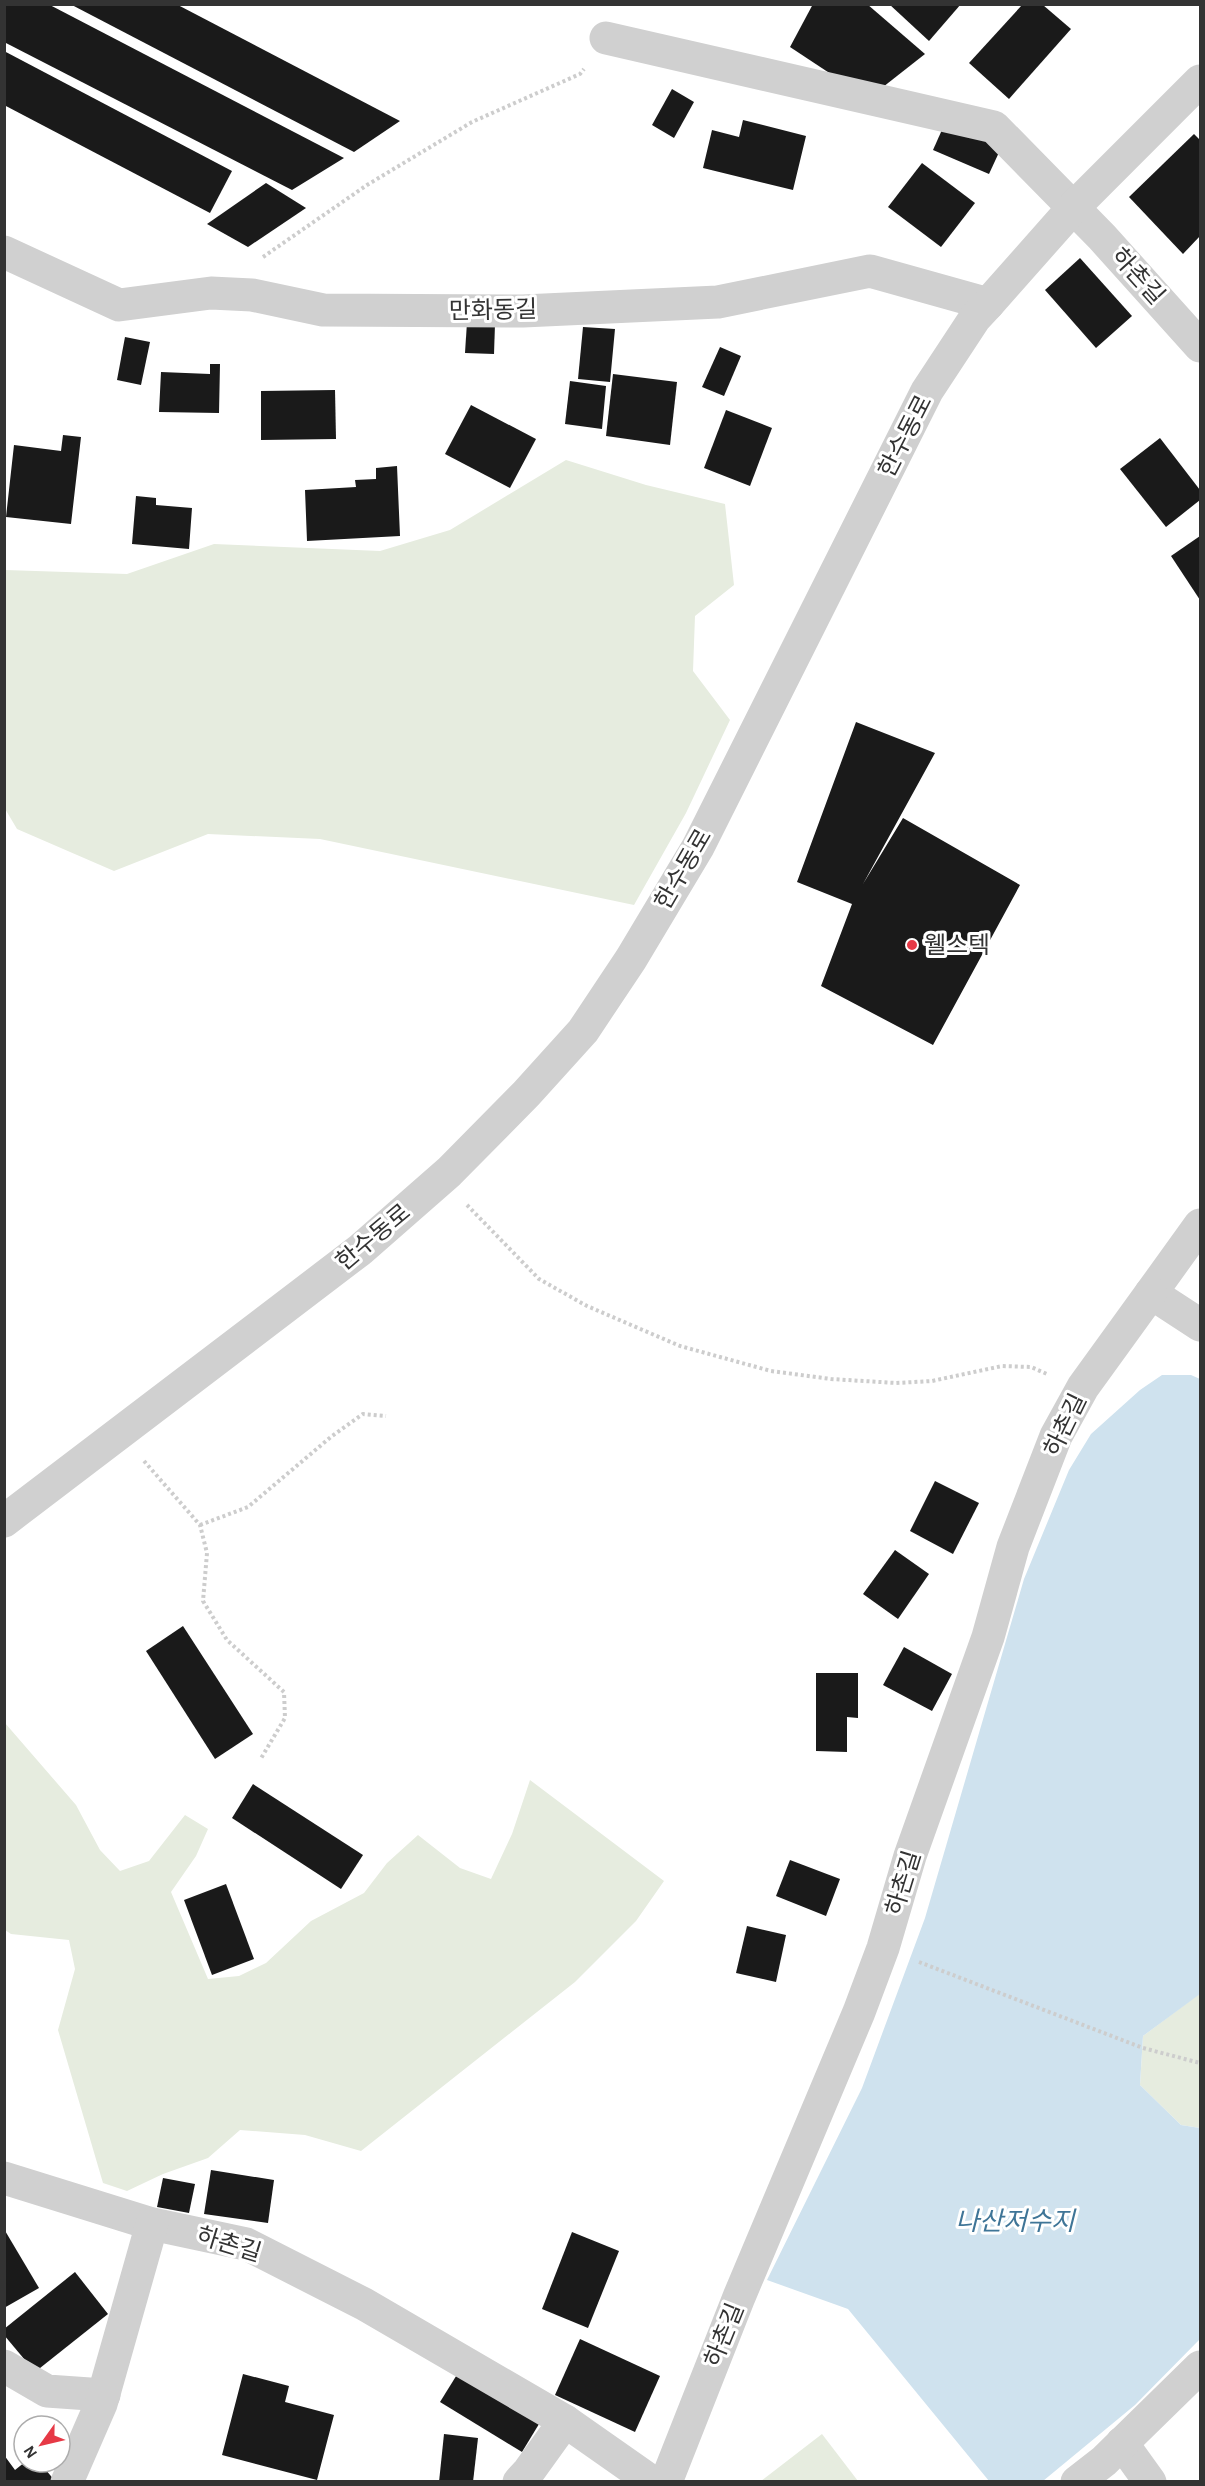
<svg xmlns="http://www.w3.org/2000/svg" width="1205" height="2486" font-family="'Alegreya Sans','Noto Sans KR',sans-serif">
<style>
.green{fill:#e6ecdf}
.water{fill:#cfe2ee}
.building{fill:#1a1a1a}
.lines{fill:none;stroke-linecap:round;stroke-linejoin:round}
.path{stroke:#cdcdcd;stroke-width:4;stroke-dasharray:3 3;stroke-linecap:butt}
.minor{stroke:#d0d0d0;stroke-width:33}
.poi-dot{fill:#e63946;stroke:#fff;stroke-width:2}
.labels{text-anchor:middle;stroke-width:6;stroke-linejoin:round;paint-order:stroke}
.street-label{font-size:24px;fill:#333;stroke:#fff}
.poi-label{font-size:24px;fill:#333;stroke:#fff;text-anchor:start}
.water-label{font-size:26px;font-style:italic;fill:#3f7597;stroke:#fff}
</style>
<rect width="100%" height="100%" fill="#fff"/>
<g class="green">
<path d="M566 460 646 485 725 504 734 585 695 616 693 671 730 720 686 813 634 905 320 839 208 834 114 871 17 829 4 807 5 570 127 574 214 544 380 551 450 530Z"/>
<path d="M5 1723 76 1805 100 1850 120 1871 149 1861 185 1815 208 1829 196 1856 171 1892 208 1979 239 1976 266 1963 311 1921 364 1893 387 1863 418 1835 460 1868 491 1879 512 1834 530 1780 664 1881 636 1921 575 1982 361 2151 305 2135 240 2130 208 2158 163 2174 127 2191 103 2183 58 2030 75 1969 69 1940 11 1934 5 1930Z"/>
<path d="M1199 1994H1200V2128L1181 2125 1140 2085 1143 2036Z"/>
<path d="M822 2434 858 2481H761Z"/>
</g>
<path class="water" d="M1162 1375H1191L1200 1379V1994L1143 2036 1140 2085 1181 2125 1200 2128V2339L1135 2405 1043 2481H989L848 2309 767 2280 862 2088 925 1918 1024 1579 1069 1470 1091 1434 1140 1390Z"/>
<g class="building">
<path d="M4 4H48L344 158 292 190 4 42Z"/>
<path d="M70 4H176L400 121 354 152Z"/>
<path d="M813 4H867L925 54 883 87 849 86 790 47Z"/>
<path d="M889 4H961L929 41Z"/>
<path d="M1022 5H1043L1071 29 1009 99 969 63Z"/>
<path d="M4 51 232 171 210 213 4 105Z"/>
<path d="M672 89 694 102 674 138 652 125Z"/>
<path d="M743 120 806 136 793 190 703 168 712 130 739 137Z"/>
<path d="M945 123 1001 148 989 174 933 150Z"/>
<path d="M1194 134 1200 140V236L1183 254 1129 197Z"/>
<path d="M922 163 975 203 941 247 888 207Z"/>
<path d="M266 183 306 208 248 247 207 224Z"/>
<path d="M1080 258 1132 316 1096 348 1045 290Z"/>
<path d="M467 322 495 324 494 354 465 353Z"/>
<path d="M583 327 615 329 610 382 578 379Z"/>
<path d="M125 337 150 342 141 385 117 380Z"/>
<path d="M720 347 741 356 724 396 702 387Z"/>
<path d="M210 364H220L219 413 159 412 161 372 210 374Z"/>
<path d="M613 374 677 382 670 445 606 436Z"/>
<path d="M570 381 606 386 602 429 565 424Z"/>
<path d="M335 390 336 439 261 440V391Z"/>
<path d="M471 405 536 439 510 488 445 454Z"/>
<path d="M726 410 772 428 750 486 704 468Z"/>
<path d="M63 435 81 437 71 524 6 517 14 445 61 451Z"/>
<path d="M1160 438 1200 490V500L1166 527 1120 469Z"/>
<path d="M397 466 400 536 307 541 305 490 356 487 355 480 376 479V468Z"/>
<path d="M136 496 156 498V505L192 508 189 549 132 544Z"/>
<path d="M1200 536V600L1171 556Z"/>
<path d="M856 722 935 753 863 884 903 818 1020 885 933 1045 821 986 852 904 797 882Z"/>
<path d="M935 1481 979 1503 953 1554 910 1531Z"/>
<path d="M895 1550 929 1574 898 1619 863 1594Z"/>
<path d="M183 1626 253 1734 215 1759 146 1651Z"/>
<path d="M904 1647 952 1674 932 1711 883 1685Z"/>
<path d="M816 1673H858V1718L847 1717V1752L816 1751Z"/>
<path d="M253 1784 363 1855 341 1889 232 1818Z"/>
<path d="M790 1860 840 1879 826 1916 776 1896Z"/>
<path d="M226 1884 254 1959 212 1975 184 1900Z"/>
<path d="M747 1926 786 1935 776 1982 736 1973Z"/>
<path d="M211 2170 274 2180 268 2223 204 2214Z"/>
<path d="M163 2178 195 2184 189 2213 157 2207Z"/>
<path d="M4 2229 39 2288 4 2308Z"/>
<path d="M572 2232 619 2251 588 2328 542 2309Z"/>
<path d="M75 2272 108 2314 35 2372 4 2335V2329Z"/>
<path d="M580 2339 660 2376 635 2432 555 2395Z"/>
<path d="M458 2373 539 2424 522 2452 440 2402Z"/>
<path d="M243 2374 289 2386 285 2402 334 2415 317 2480 222 2455Z"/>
<path d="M444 2434 478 2438 473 2482H439Z"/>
<path d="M4 2455 15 2470 25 2462H39L56 2482H4Z"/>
</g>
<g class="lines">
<g class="path">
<path d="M263 257 367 185 472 122 580 74 584 69"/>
<path d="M467 1205 539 1279 587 1306 680 1346 771 1371 831 1379 896 1383 932 1381 1002 1366 1031 1367 1047 1374"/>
<path d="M144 1461 200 1525 207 1553 203 1601 227 1640 284 1692 285 1718 260 1760"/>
<path d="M200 1525 248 1507 332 1436 363 1414 386 1416"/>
<path d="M919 1962 1143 2048 1200 2063"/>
</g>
<g class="minor">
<path d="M606 38 994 127 1102 237 1200 346"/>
<path d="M4 252 119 305 211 293 252 295 323 310 523 311 718 302 870 271 988 304"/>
<path d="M1200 1225 1151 1293 1200 1325"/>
<path d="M4 1521 360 1250 449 1172 526 1094 583 1031 631 959 698 847 927 391 975 318 988 304 1073 208 1200 81"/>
<path d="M4 2178 152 2224 246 2244 364 2304 565 2421 652 2482"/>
<path d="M4 2366 47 2391 104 2395"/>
<path d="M1122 2443 1150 2482"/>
<path d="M67 2482 101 2404 152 2224"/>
<path d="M519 2482 529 2471 565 2421"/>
<path d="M666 2482 739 2297 859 2012 883 1948 910 1856 988 1637 1013 1547 1056 1436 1083 1387 1151 1293"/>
<path d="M1077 2482 1104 2461 1200 2367"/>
</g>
</g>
<circle class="poi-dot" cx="912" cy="945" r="6"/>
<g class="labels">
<g class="street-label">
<text transform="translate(1138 276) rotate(48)" y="8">하촌길</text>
<text transform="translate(493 310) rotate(-1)" y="8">만화동길</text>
<text transform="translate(905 436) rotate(-63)" y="8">한수동로</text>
<text transform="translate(683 869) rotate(-60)" y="8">한수동로</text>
<text transform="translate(373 1237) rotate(-40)" y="8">한수동로</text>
<text transform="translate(1065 1425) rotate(-64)" y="8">하촌길</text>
<text transform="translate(903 1883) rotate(-73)" y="8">하촌길</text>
<text transform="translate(229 2244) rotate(17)" y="8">하촌길</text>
<text transform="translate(724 2335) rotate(-68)" y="8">하촌길</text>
</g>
<g class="poi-label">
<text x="924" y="953">웰스텍</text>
</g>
<g class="water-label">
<text x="1015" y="2230">나산저수지</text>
</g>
</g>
<rect width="1205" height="2486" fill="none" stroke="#333333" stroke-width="12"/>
<g transform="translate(42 2444) rotate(236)"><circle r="28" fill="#ffffff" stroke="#adadad" stroke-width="1.5"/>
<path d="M0-4.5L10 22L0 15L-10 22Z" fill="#e63946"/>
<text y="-9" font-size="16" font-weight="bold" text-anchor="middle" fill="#333333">N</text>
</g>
</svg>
